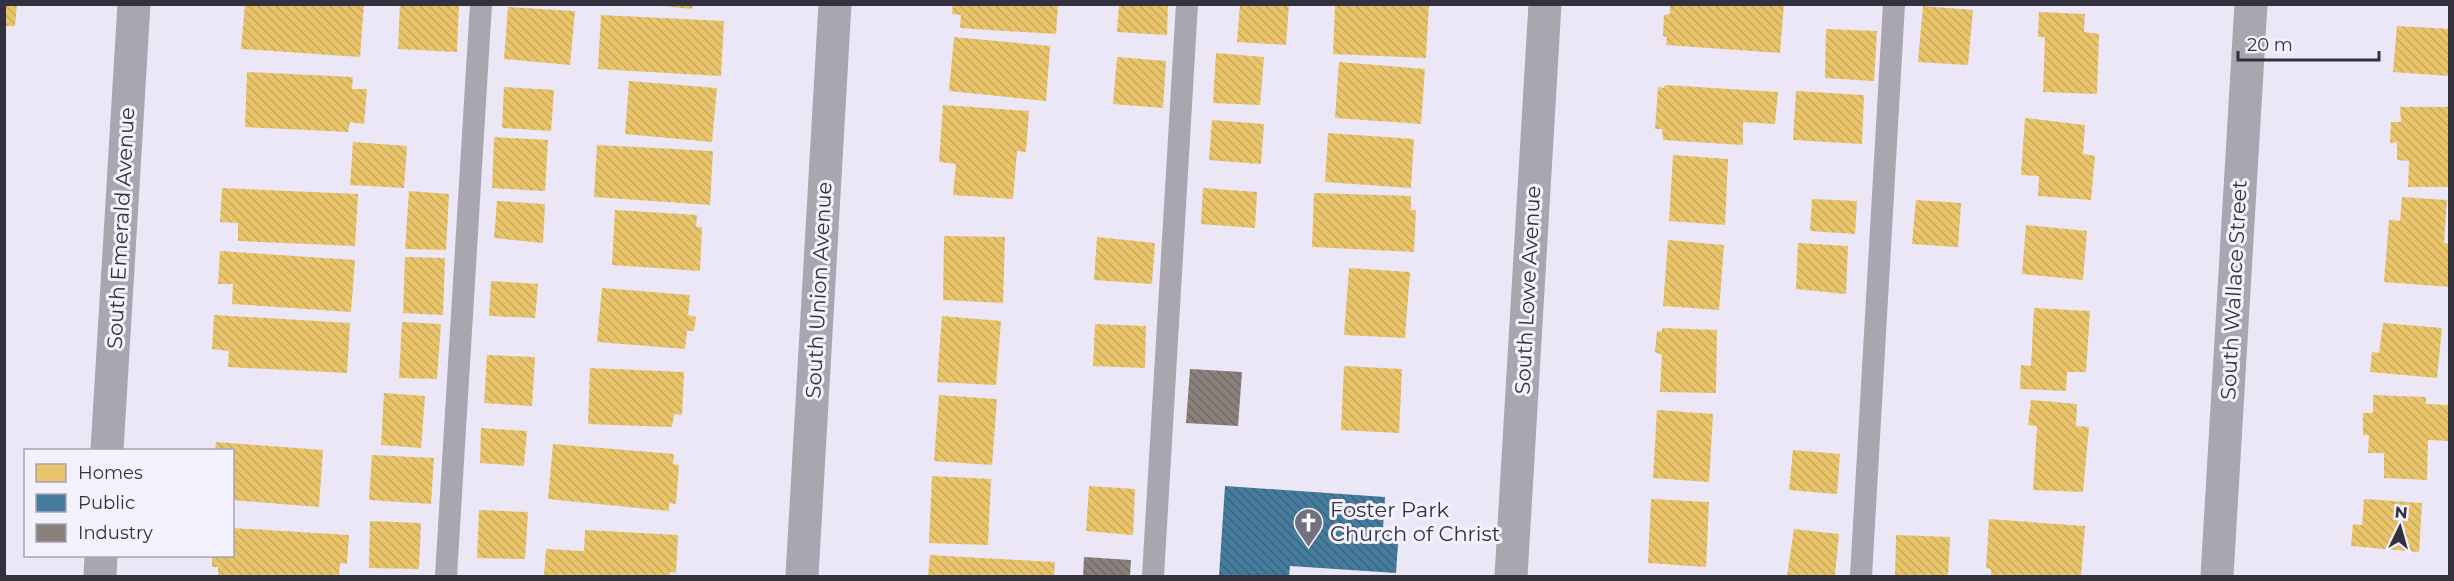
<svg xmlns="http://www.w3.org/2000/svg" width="2454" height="581" font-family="Montserrat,sans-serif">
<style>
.homes{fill:url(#homes-back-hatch)}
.public{fill:url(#public-back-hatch)}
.industry{fill:url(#industry-back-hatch)}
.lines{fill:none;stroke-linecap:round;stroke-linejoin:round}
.service{stroke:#a9a6af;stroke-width:22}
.minor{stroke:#a9a6af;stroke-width:33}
.labels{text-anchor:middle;stroke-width:6;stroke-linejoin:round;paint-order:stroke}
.street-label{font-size:21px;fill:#34313e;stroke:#f4f1ff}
.poi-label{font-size:21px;fill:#34313e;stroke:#f4f1ff;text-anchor:start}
</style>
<defs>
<pattern id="homes-back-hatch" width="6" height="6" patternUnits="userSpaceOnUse" patternTransform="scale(1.5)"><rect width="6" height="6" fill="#e9c46a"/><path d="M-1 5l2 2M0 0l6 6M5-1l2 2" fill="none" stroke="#c8a95d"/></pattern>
<pattern id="public-back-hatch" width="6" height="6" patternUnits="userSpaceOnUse" patternTransform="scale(1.5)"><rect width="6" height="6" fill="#457b9d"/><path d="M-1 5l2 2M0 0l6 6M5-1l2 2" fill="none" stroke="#3a6581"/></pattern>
<pattern id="industry-back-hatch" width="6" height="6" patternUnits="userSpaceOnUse" patternTransform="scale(1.5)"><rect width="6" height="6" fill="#8a817c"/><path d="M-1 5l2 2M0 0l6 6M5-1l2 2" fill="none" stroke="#726a67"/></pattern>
</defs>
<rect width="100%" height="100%" fill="#ece7f7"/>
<g class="homes">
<path d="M4 4H17L15 26H4Z"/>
<path d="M245 4H364L360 57 241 49Z"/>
<path d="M400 4H459L457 52 398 49Z"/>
<path d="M643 4H693L692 9Z"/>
<path d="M953 4H1058L1056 34 960 28 961 15 952 14Z"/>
<path d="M1119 4H1168L1167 35 1117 32Z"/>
<path d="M1240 4H1289L1286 45 1237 42Z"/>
<path d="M1335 4H1429L1426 58 1333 54Z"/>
<path d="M1670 4H1784L1780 53 1666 45 1667 37 1663 36 1664 15 1670 14Z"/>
<path d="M1923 6 1973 10 1968 65 1918 62Z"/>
<path d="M508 7 575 11 570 65 504 59Z"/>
<path d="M2039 12 2085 14 2084 32 2099 34 2097 94 2043 92 2045 37H2038Z"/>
<path d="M601 15 724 21 721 76 598 69Z"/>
<path d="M2397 26 2450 29V76L2393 72Z"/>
<path d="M1826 29 1877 31 1874 81 1825 78Z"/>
<path d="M954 37 1050 46 1046 101 949 91Z"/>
<path d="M1216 53 1264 57 1260 105 1213 103Z"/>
<path d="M1117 57 1166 61 1163 108 1113 104Z"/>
<path d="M1339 62 1425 69 1421 124 1335 118Z"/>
<path d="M247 72 353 77 352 89H367L364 124 350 122 348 132 245 127Z"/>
<path d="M629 81 717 88 712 142 625 134Z"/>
<path d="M1665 85 1778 92 1775 124 1743 122V145L1663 140 1662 129H1655L1658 87 1664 88Z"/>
<path d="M504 87 554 90 551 131 502 128Z"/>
<path d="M1796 91 1864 95 1862 144 1793 140Z"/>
<path d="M943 105 1029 111 1026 152 1017 151 1013 199 953 195 956 164 939 162Z"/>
<path d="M2400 107H2450V187H2408L2409 161 2397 160V142L2390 143 2391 122H2401Z"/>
<path d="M2025 118 2085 125 2083 154 2095 156 2091 200 2038 196 2039 176 2021 175Z"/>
<path d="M1212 120 1264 124 1261 164 1209 160Z"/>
<path d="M1328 133 1414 139 1411 188 1325 182Z"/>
<path d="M494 137 548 140 545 191 492 188Z"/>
<path d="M353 142 407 146 404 188 350 185Z"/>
<path d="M597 145 713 151 710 205 594 197Z"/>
<path d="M1673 155 1728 159 1725 225 1669 221Z"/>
<path d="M222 188 358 194 355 246 238 241V223L220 222Z"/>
<path d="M1203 188 1257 192 1255 228 1201 224Z"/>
<path d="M409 191 449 194 446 250 405 249Z"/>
<path d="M1314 193 1411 196V210H1416L1414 252 1312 247Z"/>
<path d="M2402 197 2447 200 2444 243 2450 244V287L2384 282 2389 220 2400 221Z"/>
<path d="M1812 199 1857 201 1855 234 1810 231Z"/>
<path d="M1916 200 1961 203 1958 247 1912 244Z"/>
<path d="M497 201 545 204 543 243 494 238Z"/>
<path d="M615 210 697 215 696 227H702L700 271 612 265Z"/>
<path d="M2026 225 2087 231 2083 280 2022 274Z"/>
<path d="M944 236 1005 237 1003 303 943 300Z"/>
<path d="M1097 237 1155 243 1152 284 1094 280Z"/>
<path d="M1668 240 1724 245 1719 310 1663 306Z"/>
<path d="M1798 243 1848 246 1846 294 1796 289Z"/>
<path d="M220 251 355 260 351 312 232 304 233 284H218Z"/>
<path d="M405 257 445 258 443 315 403 313Z"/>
<path d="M1349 268 1410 272 1405 338 1344 335Z"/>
<path d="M491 281 538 284 535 318 489 316Z"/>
<path d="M602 288 690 295 688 315 696 317 694 331H687L685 349 597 342Z"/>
<path d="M2034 308 2090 311 2086 372H2067L2066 391 2020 389 2021 365 2031 366Z"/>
<path d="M214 315 350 323 347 373 228 367 229 351 212 349Z"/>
<path d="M942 316 1001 321 996 385 937 382Z"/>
<path d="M402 322 441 324 437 379 399 378Z"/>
<path d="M2383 323 2442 328 2437 378 2370 372 2372 352 2379 353Z"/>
<path d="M1095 324 1146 326 1145 368 1093 366Z"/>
<path d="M1662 328 1717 330 1716 393 1660 392 1662 355 1655 352 1657 331 1662 332Z"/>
<path d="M487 355 535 357 532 406 484 403Z"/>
<path d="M1344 366 1402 369 1399 433 1341 430Z"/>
<path d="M590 368 684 372 682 415 674 414 672 427 588 424Z"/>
<path d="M384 393 425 396 421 448 381 445Z"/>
<path d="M939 395 997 399 992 465 934 461Z"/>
<path d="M2373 395 2426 397V404L2450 405 2449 441 2428 440 2427 480 2384 478V453H2368L2369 435H2363V413H2373Z"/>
<path d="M2031 400 2077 404 2076 426 2089 427 2083 492 2033 490 2037 426 2028 425Z"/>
<path d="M1657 410 1713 414 1709 482 1653 478Z"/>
<path d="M481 428 527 431 524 466 480 463Z"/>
<path d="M216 442 323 450 319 507 232 500V450H215Z"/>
<path d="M553 444 674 454 673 464 679 465 676 504 669 503V511L548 499Z"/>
<path d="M1793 450 1840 454 1837 494 1789 490Z"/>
<path d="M372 455 434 458 431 504 369 500Z"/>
<path d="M932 476 991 479 988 545 929 543Z"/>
<path d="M1089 486 1135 489 1133 535 1086 531Z"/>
<path d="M1651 499 1709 502 1706 567 1648 563Z"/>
<path d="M2364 499 2422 503 2419 552 2351 546 2353 524 2362 525Z"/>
<path d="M479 510 528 512 525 559 477 558Z"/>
<path d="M1989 519 2085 526 2081 576H1991V569L1986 568Z"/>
<path d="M370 521 421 523 419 569 369 568Z"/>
<path d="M232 528 349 535 347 564 340 563 339 576H218V567H212V556H232Z"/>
<path d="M1794 529 1839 534 1835 576H1787Z"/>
<path d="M585 530 678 535 676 573 670 572V576H544L546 549 584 551Z"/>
<path d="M1896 535 1950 537 1948 576H1895Z"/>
<path d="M930 555 1055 562 1054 576H928Z"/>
</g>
<path class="public" d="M1225 486 1385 497 1383 529 1399 530 1396 573 1290 566 1289 576H1219Z"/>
<g class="industry">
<path d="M1190 369 1242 372 1238 426 1186 423Z"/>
<path d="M1084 557 1131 560 1130 576H1083Z"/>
</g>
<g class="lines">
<g class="service">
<path d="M446 576 481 4"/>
<path d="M1153 576 1187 4"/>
<path d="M1861 576 1894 4"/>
</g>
<g class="minor">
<path d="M107 450 134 4"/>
<path d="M100 576 101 556"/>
<path d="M802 576 835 4"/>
<path d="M1511 576 1545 4"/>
<path d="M2217 576 2251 4"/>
</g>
</g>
<defs>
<symbol id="church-pin" viewBox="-11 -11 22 30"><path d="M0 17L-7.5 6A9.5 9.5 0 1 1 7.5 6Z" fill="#74717f" stroke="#f4f1ff"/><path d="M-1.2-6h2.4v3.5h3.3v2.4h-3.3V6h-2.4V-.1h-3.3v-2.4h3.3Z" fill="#fff"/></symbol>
</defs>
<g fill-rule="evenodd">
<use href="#church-pin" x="1292" y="506" width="33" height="45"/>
</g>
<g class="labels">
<g class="street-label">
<text transform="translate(121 228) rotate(-87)" y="7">South Emerald Avenue</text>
<text transform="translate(819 290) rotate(-87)" y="7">South Union Avenue</text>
<text transform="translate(1528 290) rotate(-87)" y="7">South Lowe Avenue</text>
<text transform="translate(2234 290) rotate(-87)" y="7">South Wallace Street</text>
</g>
<g class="poi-label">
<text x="1330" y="517">Foster Park<tspan x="1330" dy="24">Church of Christ</tspan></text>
</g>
</g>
<rect width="2454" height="581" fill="none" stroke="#34313e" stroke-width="12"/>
<rect x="24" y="449" width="210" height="108" fill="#f4f1ff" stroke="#a7a4b2" stroke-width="1.5"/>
<rect x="36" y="464" width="30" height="18" fill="#e9c46a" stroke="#a7a4b2" stroke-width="1.5"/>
<text x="78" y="479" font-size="18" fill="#34313e">Homes</text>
<rect x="36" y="494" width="30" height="18" fill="#457b9d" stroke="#a7a4b2" stroke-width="1.5"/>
<text x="78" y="509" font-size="18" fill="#34313e">Public</text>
<rect x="36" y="524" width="30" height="18" fill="#8a817c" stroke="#a7a4b2" stroke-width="1.5"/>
<text x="78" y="539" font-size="18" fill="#34313e">Industry</text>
<g transform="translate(2400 527) rotate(5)" stroke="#f4f1ff" stroke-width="4.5" paint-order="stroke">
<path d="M0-4.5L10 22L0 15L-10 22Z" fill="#34313e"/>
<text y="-9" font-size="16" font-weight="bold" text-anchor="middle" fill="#34313e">N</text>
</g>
<path d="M2238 51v9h141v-9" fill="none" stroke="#34313e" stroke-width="3"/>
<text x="2247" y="51" font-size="18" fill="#34313e" stroke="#f4f1ff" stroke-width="4.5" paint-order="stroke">20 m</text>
</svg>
